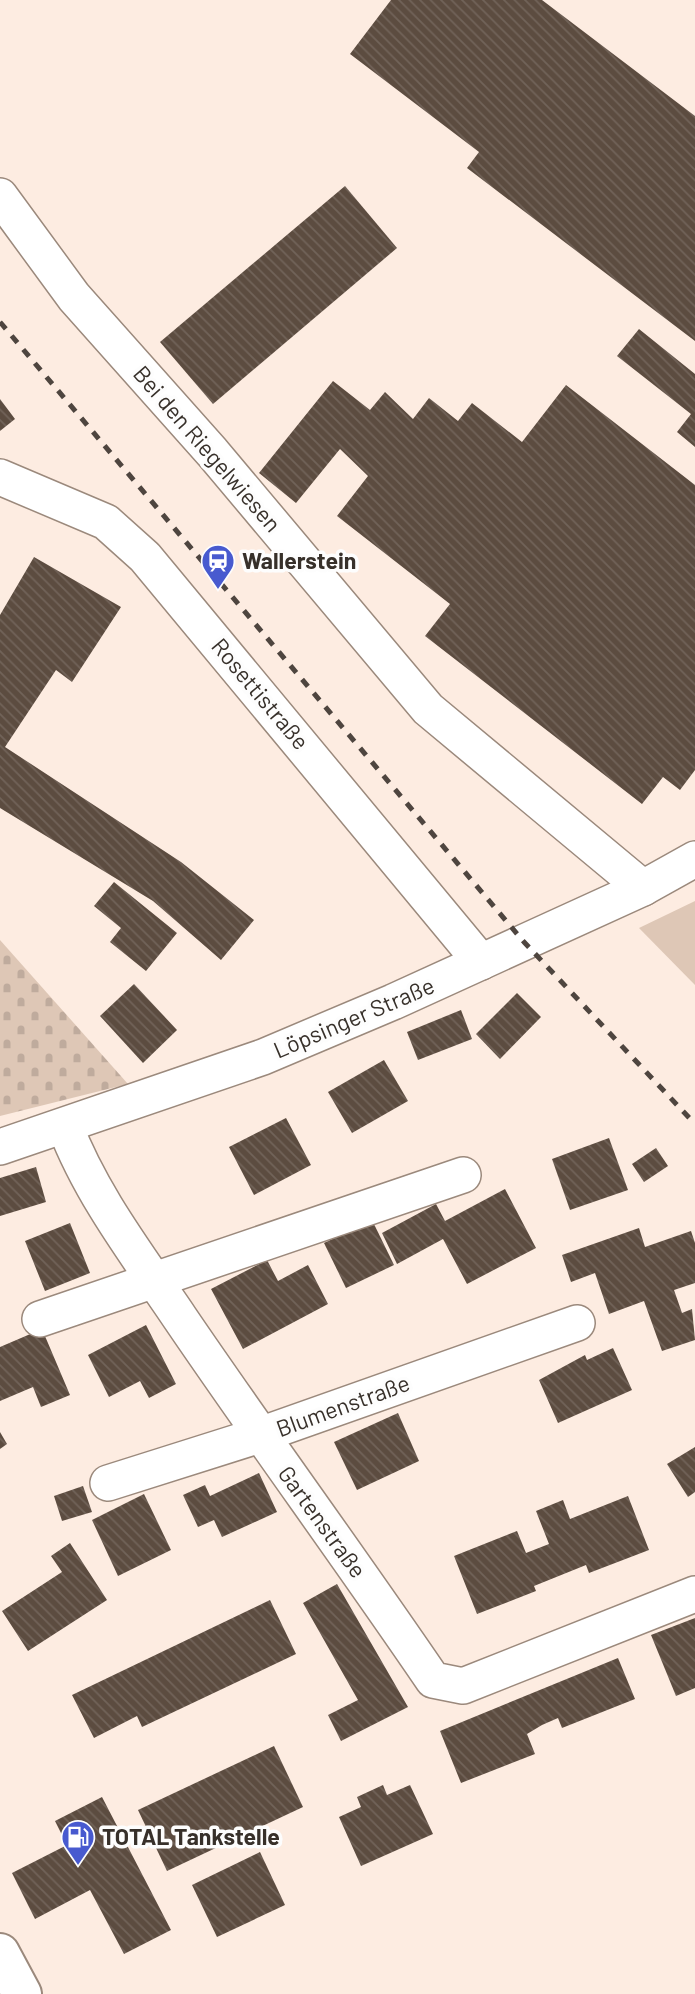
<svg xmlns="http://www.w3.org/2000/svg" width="695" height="1994" font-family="Barlow,sans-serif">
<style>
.green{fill:#dec7b6}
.cemetery{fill:url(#cemetery-stones)}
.building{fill:url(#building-back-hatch)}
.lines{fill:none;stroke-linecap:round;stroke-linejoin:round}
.street-casing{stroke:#9b897c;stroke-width:38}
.secondary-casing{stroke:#9b897c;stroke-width:42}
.street{stroke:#fff;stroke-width:35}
.secondary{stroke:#fff;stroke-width:38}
.rail{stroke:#4e453f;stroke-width:5;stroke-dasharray:9 9;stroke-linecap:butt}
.labels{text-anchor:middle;stroke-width:7;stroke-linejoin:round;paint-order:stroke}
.street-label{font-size:23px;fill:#37302a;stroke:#fdfdfd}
.poi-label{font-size:23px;font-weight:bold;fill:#37302a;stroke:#fdfdfd;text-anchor:start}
</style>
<defs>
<pattern id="cemetery-stones" width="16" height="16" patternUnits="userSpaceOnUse" patternTransform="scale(1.75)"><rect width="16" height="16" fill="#dec7b6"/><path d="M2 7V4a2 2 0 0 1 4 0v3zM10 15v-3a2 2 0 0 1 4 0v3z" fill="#bfab9d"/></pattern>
<pattern id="building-back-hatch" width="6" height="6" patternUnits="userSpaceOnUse" patternTransform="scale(1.75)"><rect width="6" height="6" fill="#5c4c40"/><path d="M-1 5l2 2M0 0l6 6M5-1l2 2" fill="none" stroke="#716359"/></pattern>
</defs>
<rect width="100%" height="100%" fill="#fdece1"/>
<path class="green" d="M695 901V985L639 928Z"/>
<path class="cemetery" d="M0 940 128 1084 0 1116Z"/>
<g class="building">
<path d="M391 0H542L695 116V341L467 168 479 152 350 54Z"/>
<path d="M345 186 397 248 213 404 160 342Z"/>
<path d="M639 329 695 374V447L677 432 691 414 617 356Z"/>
<path d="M333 381 370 410 385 392 413 419 429 398 458 421 472 403 522 442 566 385 695 485V770L680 790 663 777 642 804 425 636 450 604 337 516 368 476 340 449 296 503 259 473Z"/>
<path d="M0 399 15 419 0 431Z"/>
<path d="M34 557 121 607 72 682 56 670 5 747 181 862 254 920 221 960 153 901 0 808V615Z"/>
<path d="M114 882 177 933 146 971 110 942 121 928 94 906Z"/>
<path d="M134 984 177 1030 143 1063 100 1016Z"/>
<path d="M517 993 541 1017 500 1059 476 1034Z"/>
<path d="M461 1010 472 1039 418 1060 407 1032Z"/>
<path d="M384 1060 408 1101 352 1133 328 1092Z"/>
<path d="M286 1118 311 1165 254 1195 229 1147Z"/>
<path d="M609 1138 628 1190 570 1210 552 1159Z"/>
<path d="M656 1148 668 1166 644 1182 632 1164Z"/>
<path d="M36 1167 46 1202 0 1216V1178Z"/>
<path d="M505 1189 536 1248 467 1284 443 1239 397 1264 382 1233 436 1204 445 1221Z"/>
<path d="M372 1220 394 1265 346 1288 324 1243Z"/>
<path d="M70 1223 90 1273 45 1291 25 1241Z"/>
<path d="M639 1228 645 1247 691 1231 695 1243V1283L674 1290 682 1313 692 1309 695 1340 662 1351 644 1301 609 1314 595 1273 571 1282 562 1255Z"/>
<path d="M267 1260 278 1281 308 1265 328 1304 243 1349 211 1289Z"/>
<path d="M146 1325 176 1384 149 1398 140 1381 109 1397 88 1355Z"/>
<path d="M42 1329 70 1395 41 1407 33 1387 0 1401V1347Z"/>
<path d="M613 1348 632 1390 558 1423 539 1380 585 1355 587 1360Z"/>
<path d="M398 1413 419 1461 357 1490 334 1442Z"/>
<path d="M0 1432 7 1444 0 1449Z"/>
<path d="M695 1447V1492L688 1497 667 1464Z"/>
<path d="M259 1473 277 1512 222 1537 214 1520 198 1527 183 1495 205 1485 210 1496Z"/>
<path d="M83 1486 92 1512 62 1521 54 1496Z"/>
<path d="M144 1494 171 1550 118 1576 92 1520Z"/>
<path d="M628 1496 649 1550 589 1573 586 1565 534 1586 536 1591 477 1614 454 1556 517 1531 526 1553 549 1544 536 1511 563 1500 570 1519Z"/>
<path d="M70 1543 107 1600 28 1651 2 1611 62 1572 51 1556Z"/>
<path d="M337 1584 408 1707 341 1741 328 1715 358 1700 303 1603Z"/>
<path d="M270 1600 296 1654 142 1727 137 1716 94 1738 72 1695Z"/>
<path d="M695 1618V1688L676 1696 651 1635Z"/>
<path d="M618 1658 635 1699 562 1728 558 1718 542 1725 527 1734 535 1754 461 1783 440 1731Z"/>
<path d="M274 1746 303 1807 167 1871 138 1810Z"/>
<path d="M383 1785 387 1795 410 1785 433 1834 361 1866 339 1817 361 1807 357 1797Z"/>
<path d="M102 1797 171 1930 124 1954 90 1890 35 1919 12 1873 67 1845 55 1821Z"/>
<path d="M260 1852 285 1905 217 1937 192 1885Z"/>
</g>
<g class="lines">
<defs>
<g id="street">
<path d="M0 196 74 297 212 452 428 709 643 888"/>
<path d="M0 477 106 522 145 557 481 962"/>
<path d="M65 1126C91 1195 139 1257 180 1318 263 1440 350 1558 433 1680L463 1686 695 1594"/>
<path d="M0 1147 263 1057 393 1002 643 888 695 859"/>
<path d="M40 1319 463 1175"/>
<path d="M108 1483 260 1435 577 1323"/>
</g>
<path id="secondary" d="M0 1953 22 1994"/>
</defs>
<use href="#street" class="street-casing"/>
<use href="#secondary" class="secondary-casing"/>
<use href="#street" class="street"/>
<use href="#secondary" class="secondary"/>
<path class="rail" d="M0 322 524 942 695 1124"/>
</g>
<defs>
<symbol id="station-pin" viewBox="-11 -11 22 30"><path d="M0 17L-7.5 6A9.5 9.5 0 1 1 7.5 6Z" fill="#485acf" stroke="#fdfdfd"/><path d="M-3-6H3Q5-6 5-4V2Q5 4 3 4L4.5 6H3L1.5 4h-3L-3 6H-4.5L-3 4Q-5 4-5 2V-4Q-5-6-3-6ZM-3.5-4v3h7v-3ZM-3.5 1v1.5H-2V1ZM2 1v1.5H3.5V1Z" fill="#fff"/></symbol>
<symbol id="fuel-pin" viewBox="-11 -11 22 30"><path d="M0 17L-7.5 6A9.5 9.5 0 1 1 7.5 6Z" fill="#485acf" stroke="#fdfdfd"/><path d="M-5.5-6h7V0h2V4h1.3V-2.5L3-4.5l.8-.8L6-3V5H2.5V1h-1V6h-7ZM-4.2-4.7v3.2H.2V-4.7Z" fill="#fff"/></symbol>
</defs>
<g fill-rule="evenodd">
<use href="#station-pin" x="199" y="542" width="38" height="52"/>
<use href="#fuel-pin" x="59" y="1818" width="38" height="52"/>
</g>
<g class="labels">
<g class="street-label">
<text transform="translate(207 449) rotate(49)" y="8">Bei den Riegelwiesen</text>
<text transform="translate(260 694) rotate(50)" y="8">Rosettistraße</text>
<text transform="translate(354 1018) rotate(-23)" y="8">Löpsinger Straße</text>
<text transform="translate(343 1406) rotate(-20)" y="8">Blumenstraße</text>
<text transform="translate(322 1522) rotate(54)" y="8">Gartenstraße</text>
</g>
<g class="poi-label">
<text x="242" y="569">Wallerstein</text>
<text x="102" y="1845">TOTAL Tankstelle</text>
</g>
</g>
</svg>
